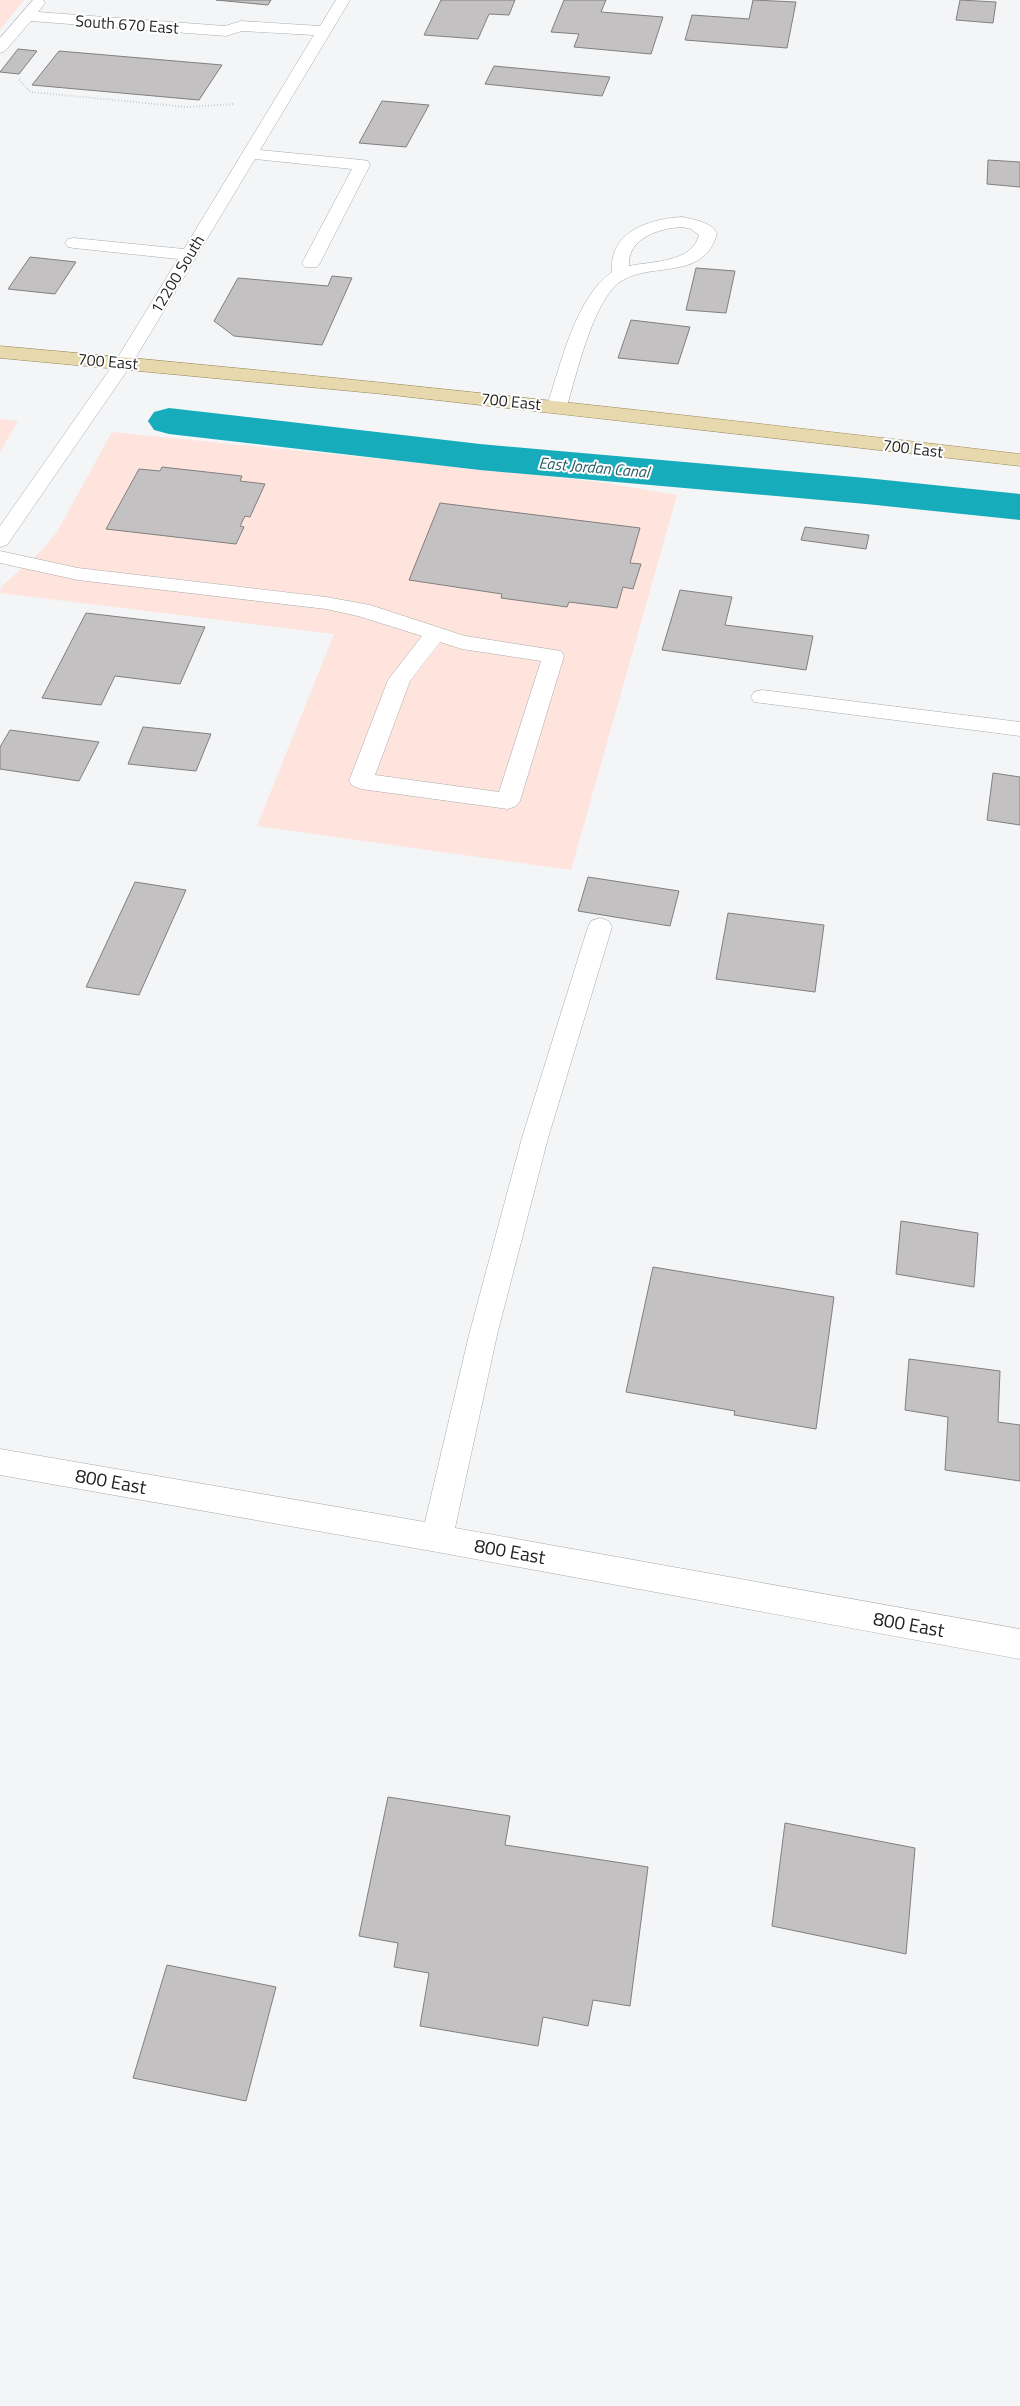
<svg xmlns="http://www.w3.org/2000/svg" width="1020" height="2406" font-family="'Titillium Web',sans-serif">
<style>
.commercial{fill:#fee4dd}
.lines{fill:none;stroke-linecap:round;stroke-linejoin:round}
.canal{fill:#17acbb;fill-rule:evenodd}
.building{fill:#c3c1c1;stroke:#817f7f}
.minor-casing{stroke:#aaabac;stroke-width:1}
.major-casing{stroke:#978759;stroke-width:1}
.path{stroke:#a9aaaa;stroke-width:2;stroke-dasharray:0.5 2.5;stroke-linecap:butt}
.minor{fill:#fff;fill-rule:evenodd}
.major{fill:#e7d9ad;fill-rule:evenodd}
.labels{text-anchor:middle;stroke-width:4;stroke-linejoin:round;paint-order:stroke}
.far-street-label{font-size:16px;fill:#1f2020;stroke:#fff}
.far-water-label{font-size:16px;font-style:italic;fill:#2a5f66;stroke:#fff}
.street-label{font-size:19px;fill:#1f2020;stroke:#fff}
</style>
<rect width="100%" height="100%" fill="#f4f5f6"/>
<g class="commercial">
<path d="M0 0H24L0 30Z"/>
<path d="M0 419 18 421 0 452Z"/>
<path d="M112 432 519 473 606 483 677 495 571 870 257 826 334 634 0 593 1 587 43 549 57 532Z"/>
</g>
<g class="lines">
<path class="canal" d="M169 408 480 444 866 478 1020 494V520L866 504 480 470 169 434 154 430 148 421 154 412Z"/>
</g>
<g class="building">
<path d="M216 0H271L268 5Z"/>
<path d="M441 0H515L509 15 489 14 478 39 424 35Z"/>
<path d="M564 0H606L601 12 663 17 651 54 574 47 579 34 551 32Z"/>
<path d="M753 0 796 2 787 48 685 40 692 15 749 19Z"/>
<path d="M960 0 996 2 993 23 956 20Z"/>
<path d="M18 49 37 51 19 74 0 72Z"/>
<path d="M59 51 222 65 199 100 32 85Z"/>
<path d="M494 66 610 77 602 96 485 84Z"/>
<path d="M382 101 429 105 406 147 359 143Z"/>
<path d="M988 160 1020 162V187L987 184Z"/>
<path d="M30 257 76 262 55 294 8 289Z"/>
<path d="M696 268 735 271 726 313 686 310Z"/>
<path d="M332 276 352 278 322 345 234 336 214 321 238 278 328 286Z"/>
<path d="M631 320 690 327 678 364 618 358Z"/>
<path d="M162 467 242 476 240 481 265 484 250 517 245 516 240 526 244 527 236 544 106 529 139 469 160 471Z"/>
<path d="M440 503 640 528 630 563 641 564 633 589 623 587 617 608 569 602 567 607 501 598 502 594 409 580Z"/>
<path d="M805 527 869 535 866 549 801 540Z"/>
<path d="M680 590 732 597 725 625 813 636 806 670 662 650Z"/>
<path d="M86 613 205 627 180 684 115 676 101 705 42 698Z"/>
<path d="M143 727 211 734 196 771 128 764Z"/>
<path d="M10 730 99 742 79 781 0 769V747Z"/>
<path d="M993 773 1020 777V825L987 820Z"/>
<path d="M588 877 679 891 670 926 578 911Z"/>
<path d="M135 882 186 890 139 995 86 987Z"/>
<path d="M728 913 824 925 815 992 716 979Z"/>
<path d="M901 1221 978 1233 974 1287 896 1274Z"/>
<path d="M653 1267 834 1297 816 1429 734 1415 735 1411 626 1392Z"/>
<path d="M909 1359 1000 1371 998 1422 1020 1425V1481L945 1470 948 1417 905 1410Z"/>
<path d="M388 1797 510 1816 505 1845 648 1867 630 2006 593 2000 588 2026 543 2017 538 2046 420 2026 429 1973 394 1967 398 1943 359 1936Z"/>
<path d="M785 1823 915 1848 906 1954 772 1926Z"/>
<path d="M167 1965 276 1987 246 2101 133 2078Z"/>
</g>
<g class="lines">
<defs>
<g id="minor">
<path d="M33 0H43L45 3 38 12 225 26 241 21 320 26 336 0H350L260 150 362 160 368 161 370 165 320 263 317 267H305L302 263 352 169 255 159 133 362 7 545 0 547V526L115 362 178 259 74 248 68 247 65 243 68 239 74 238 184 249 314 35 242 31 226 36 31 21 5 51 0 53V38Z"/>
<path d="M682 217C695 220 709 221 717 233 704 285 644 258 615 286 591 311 577 372 567 406L564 410H550L547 406C561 364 575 298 612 272 609 232 648 219 682 217ZM682 227 691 229 699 235C692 263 652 261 629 266 627 238 660 228 682 227Z"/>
<path d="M0 551 78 568 326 597 370 605 465 636 561 651 564 656 520 801 516 806 508 809 361 789 353 786 349 781 388 680 422 636 358 616 326 609 78 580 0 563ZM440 642 462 649 541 661 499 792 375 775 410 681Z"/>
<path d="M762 690 1020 722V736L754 702 751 697 754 692Z"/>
<path d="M600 918 609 921 612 927 548 1138 497 1335 455 1528 1020 1629V1659L437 1552 0 1475V1449L425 1522 469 1335 522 1138 588 927 591 921Z"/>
</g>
<path id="major" d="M0 346C341 376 680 414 1020 454V466L383 394 0 358Z"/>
</defs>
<use href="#minor" class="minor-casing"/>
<use href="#major" class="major-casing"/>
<path class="path" d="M19 80 31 92 187 107 234 104"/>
<use href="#minor" class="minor"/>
<use href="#major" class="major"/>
</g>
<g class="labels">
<g class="far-street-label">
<text transform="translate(127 24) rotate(4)" y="6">South 670 East</text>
<text transform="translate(177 274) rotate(-59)" y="6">12200 South</text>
<text transform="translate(108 361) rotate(5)" y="6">700 East</text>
<text transform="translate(511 401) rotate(6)" y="6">700 East</text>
<text transform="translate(913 448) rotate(7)" y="6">700 East</text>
</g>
<g class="far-water-label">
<text transform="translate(594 467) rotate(5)" y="6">East Jordan Canal</text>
</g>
<g class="street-label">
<text transform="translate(111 1481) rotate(10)" y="7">800 East</text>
<text transform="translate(510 1551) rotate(10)" y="7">800 East</text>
<text transform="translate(909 1624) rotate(10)" y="7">800 East</text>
</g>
</g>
</svg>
